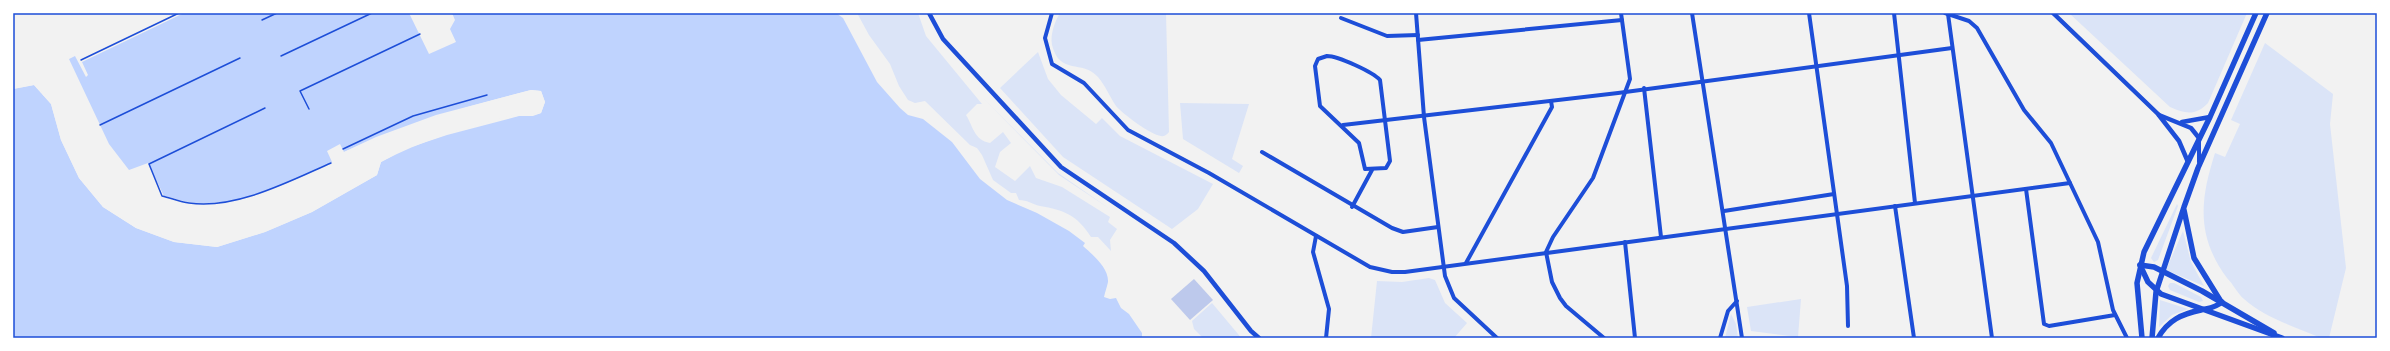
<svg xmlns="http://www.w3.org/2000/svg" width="2390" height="351" font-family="Arial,sans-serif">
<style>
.green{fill:#dbe4f7}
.water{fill:#bfd3fe}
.pier{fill:#f2f2f2}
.building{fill:#bdc9ec}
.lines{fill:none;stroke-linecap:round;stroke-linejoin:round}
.path{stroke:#1d4ed8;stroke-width:1.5}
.minor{stroke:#1d4ed8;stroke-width:4}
.tertiary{stroke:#1d4ed8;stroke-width:4.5}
.secondary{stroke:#1d4ed8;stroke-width:5.5}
.neatline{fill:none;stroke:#1d4ed8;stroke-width:1.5}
</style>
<rect width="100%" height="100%" fill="#f2f2f2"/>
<g class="green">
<path d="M857 13H918L926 36 982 104H977L966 115C973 126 974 140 990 143L1003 132 1011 143 1000 152 995 167 1015 181 1030 166 1036 178 1062 187 1110 217 1108 222 1117 229 1110 240 1111 251 1098 237H1091C1077 215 1064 210 1040 206 1032 204 1027 200 1019 200L1016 193H1011L993 180 982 155 977 148 970 145 925 101 915 103 908 100 899 86 890 64 869 35Z"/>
<path d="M1060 13H1166L1169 132C1167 134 1165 137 1161 136 1151 135 1123 114 1116 106 1110 97 1105 85 1098 77 1082 59 1060 76 1052 45 1050 34 1055 21 1060 13Z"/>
<path d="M2069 13H2247L2208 103C2196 116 2185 114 2170 107Z"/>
<path d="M2265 43 2333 94 2330 124 2346 268 2329 338H2321C2296 327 2265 318 2244 299 2238 294 2233 284 2227 278 2196 236 2200 200 2215 153L2225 157 2240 124 2231 120Z"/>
<path d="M1038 52 1048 79 1061 95 1096 124 1102 118 1120 136 1213 184 1198 209 1172 229 1063 157 1000 88Z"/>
<path d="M982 97 1058 173 1110 209 1059 175Z"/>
<path d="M1180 103 1249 104 1232 159 1243 166 1239 173 1183 139Z"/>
<path d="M2177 204 2178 206 2158 260 2154 262 2151 258Z"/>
<path d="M2183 231 2191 262 2204 286 2166 270Z"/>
<path d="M1429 278 1435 280 1445 303 1467 323 1454 338H1371L1377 281 1402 282Z"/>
<path d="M2170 283H2174L2201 297 2203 301 2199 302 2170 290 2168 286Z"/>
<path d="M1801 299 1798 337 1751 331 1747 307Z"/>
<path d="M2160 300 2188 309 2172 315 2159 327Z"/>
<path d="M1212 303 1238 334 1241 338H1203L1194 329 1192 321Z"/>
<path d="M1731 314 1736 324 1738 338H1725Z"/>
</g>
<path class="water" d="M184 13H409L429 54 456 42 450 29 455 20 452 13H836L843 18 877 82 900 108 908 115 923 119 952 142 980 179 1007 200 1037 213 1069 231 1085 243 1083 246C1092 254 1109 268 1108 282 1107 287 1105 292 1104 297L1110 299 1116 298 1121 308 1129 314 1142 333V338H13V89L34 85 51 104 61 140 79 178 103 207 136 228 174 242 217 247 265 232 312 212 377 175 381 162C422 140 471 125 517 116 526 114 533 116 541 113L545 102 541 91 531 90C465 107 407 123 344 152L340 144 327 151 332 162C295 181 237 207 194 203 184 202 174 198 164 196L148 163 129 170 109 144 69 59 75 56 86 77 88 75 82 62Z"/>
<path class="pier" d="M34 83 53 103 62 139 81 177 104 206 137 226 175 240 217 245 265 231 311 210 375 174 379 161 404 147 446 133 518 114H533L540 112 543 98 540 93 531 92 437 117 377 139 345 154 344 152 376 137 436 115 531 90 541 91 545 102 541 113 533 116H519L447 135 405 149 381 162 377 175 312 212 265 232 217 247 174 242 136 228 103 207 79 178 61 140 51 104 34 85 13 89V87Z"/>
<path class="building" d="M1194 279 1213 300 1190 320 1171 299Z"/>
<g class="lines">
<g class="path">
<path d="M262 20 277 13"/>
<path d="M281 56 372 13"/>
<path d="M81 60 179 13"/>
<path d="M265 108 149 164 162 196C171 198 180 202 189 203 235 210 290 181 331 163"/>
<path d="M309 109 300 91 420 34"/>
<path d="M100 125 240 58"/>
<path d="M343 149 413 116 487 95"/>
</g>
<g class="minor">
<path d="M1052 13 1045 38 1052 64 1084 83 1128 130 1209 173 1370 267 1392 272H1405L2070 183"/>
<path d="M1416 13 1424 117 1445 276 1454 298 1497 338"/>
<path d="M1692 13 1742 338"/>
<path d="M1809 13 1847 286 1848 326"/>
<path d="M1894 13 1915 203"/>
<path d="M1945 13 1969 21 1977 28 2024 110 2051 143 2098 242 2113 310 2127 338"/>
<path d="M1948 14 1992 338"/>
<path d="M1341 18 1387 36 1418 35"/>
<path d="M1418 40 1622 20"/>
<path d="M1327 56C1338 56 1373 72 1380 80L1390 161 1386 168 1365 169 1359 143 1320 106 1315 66 1318 59Z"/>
<path d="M1644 88 1661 237"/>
<path d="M1343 125 1618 93 1952 48"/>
<path d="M2199 141V162"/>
<path d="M1262 152 1392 228 1403 232 1438 227"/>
<path d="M2026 189 2044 324 2049 326 2115 315"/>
<path d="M1895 206 1914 338"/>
<path d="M1352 207 1372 170"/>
<path d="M1724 211 1834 194"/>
<path d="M1316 236 1313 252 1329 309 1326 338"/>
<path d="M1625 242 1635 338"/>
<path d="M1466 263 1552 107 1551 101"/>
<path d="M1604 338 1566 306 1560 298 1552 282 1546 252 1553 237 1593 178 1630 79 1621 13"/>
<path d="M1720 338 1728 311 1737 301"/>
</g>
<g class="tertiary">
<path d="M929 13 943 39 1061 167 1174 243 1204 271 1251 331 1259 338"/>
<path d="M2053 13 2158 114 2179 141 2188 162"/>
<path d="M2159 115 2191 128 2199 138"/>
<path d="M2182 122 2210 117"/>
</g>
<g class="secondary">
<path d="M2184 210 2194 258 2220 300"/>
<path d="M2140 265 2148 282 2161 294 2282 338"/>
<path d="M2140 265 2154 267 2202 291 2274 333"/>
<path d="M2142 338 2137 283 2144 252 2210 117 2256 13"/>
<path d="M2152 338 2156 292 2184 207 2198 168 2267 13"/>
<path d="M2158 338C2168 320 2182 314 2201 310 2209 308 2215 308 2222 302"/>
</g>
</g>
<rect width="2390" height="351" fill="none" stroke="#ffffff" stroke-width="28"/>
<rect x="14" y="14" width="2362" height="323" class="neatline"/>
</svg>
